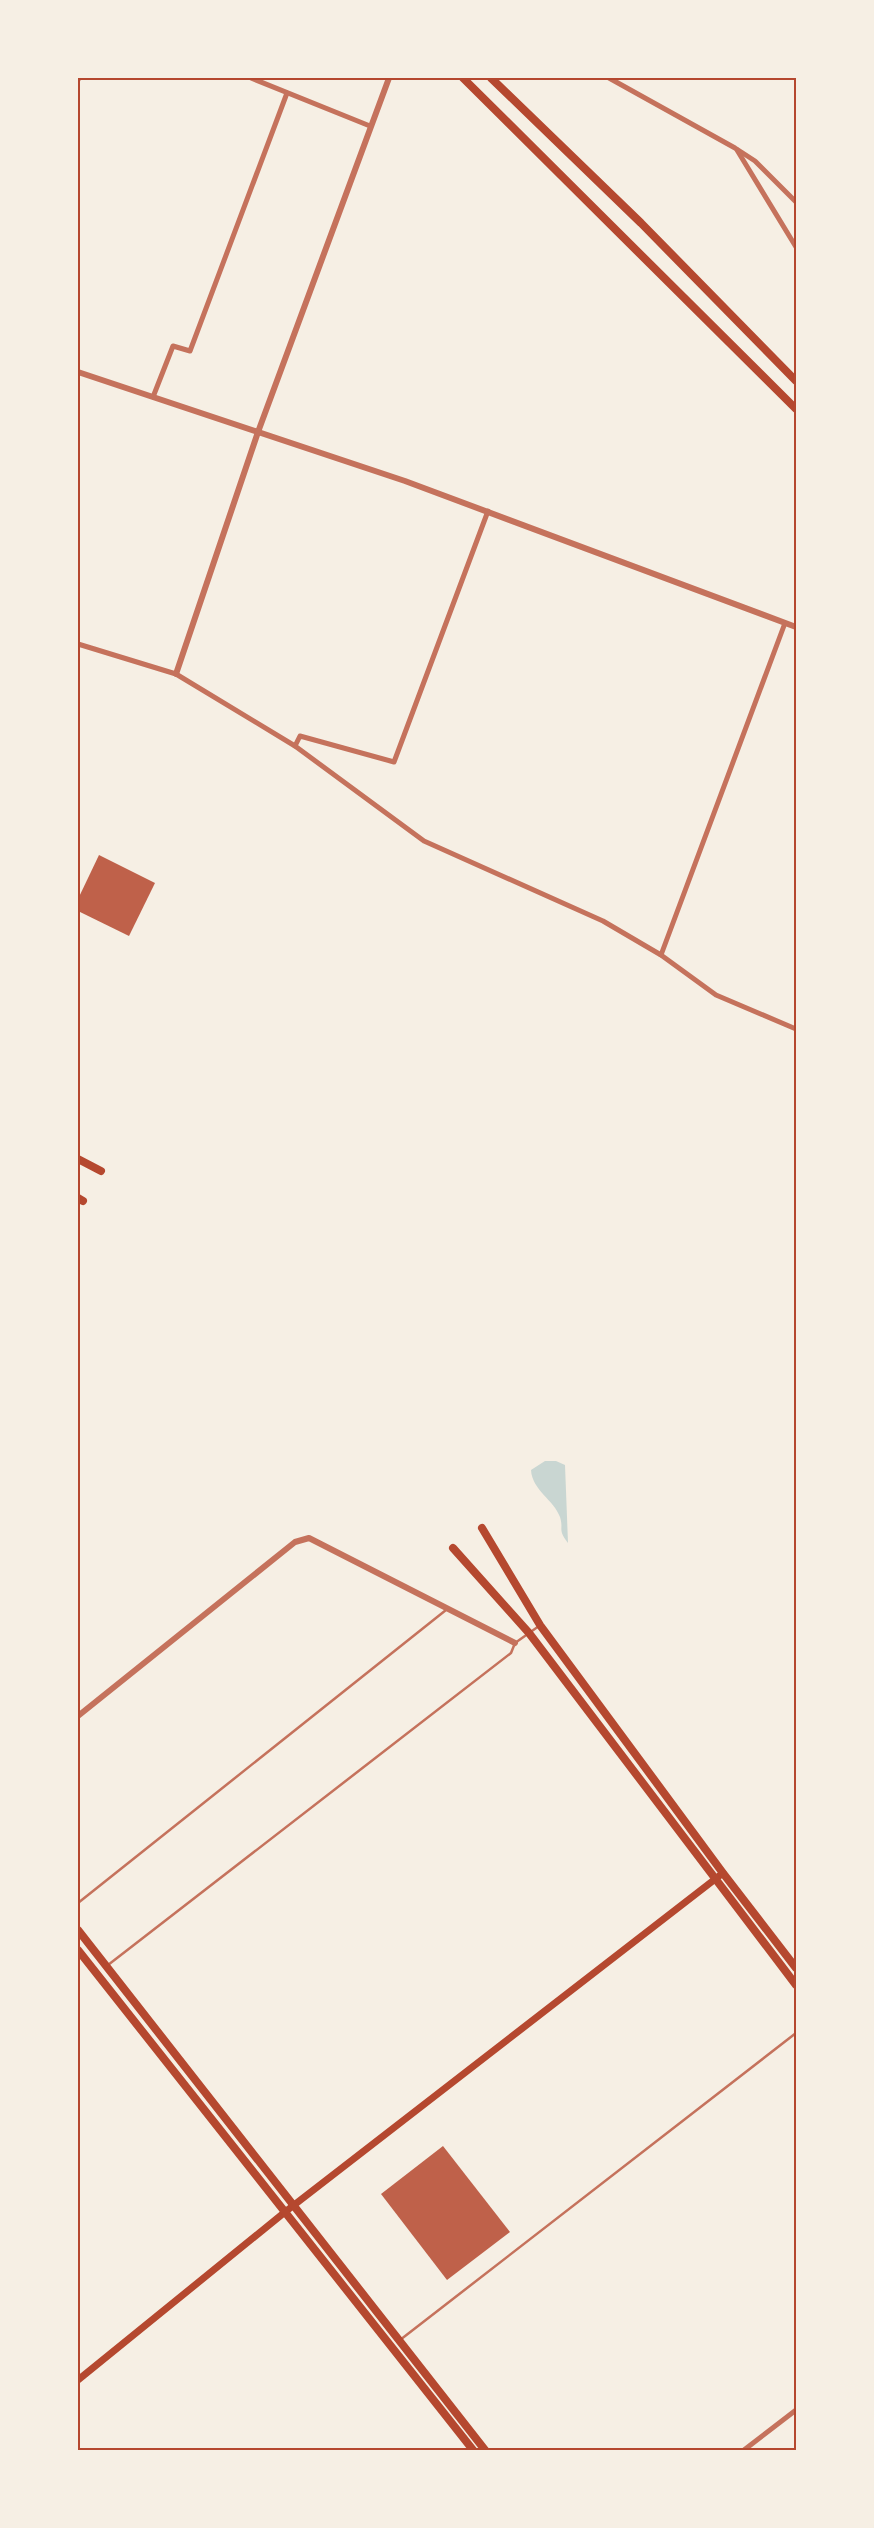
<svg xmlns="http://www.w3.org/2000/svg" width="874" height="2528" font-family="Lato,sans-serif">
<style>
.water{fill:#c9d6d2}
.building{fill:#bf614a}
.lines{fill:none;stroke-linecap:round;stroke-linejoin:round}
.service{stroke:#c5725c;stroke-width:2.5}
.minor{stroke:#c5725c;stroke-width:5}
.tertiary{stroke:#c5725c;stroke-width:6}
.secondary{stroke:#b5482f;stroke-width:7}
.primary{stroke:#b5482f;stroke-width:8}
.neatline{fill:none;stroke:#b5482f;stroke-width:2}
</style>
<rect width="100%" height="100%" fill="#f6efe4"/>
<path class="water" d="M545 1461H556L565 1465 568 1543C557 1529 564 1530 560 1517 554 1500 532 1490 531 1470Z"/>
<g class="building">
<path d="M99 855 155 883 129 936 78 911V899Z"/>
<path d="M443 2146 510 2232 447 2280 381 2194Z"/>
</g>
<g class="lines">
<g class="service">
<path d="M78 1903 446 1610"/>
<path d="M108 1965 511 1653 515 1643 539 1626"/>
<path d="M400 2340 796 2033"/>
</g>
<g class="minor">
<path d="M251 78 370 126"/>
<path d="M609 78 735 148 755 161 796 202"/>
<path d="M78 80 79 78"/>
<path d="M737 150 796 247"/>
<path d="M153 397 173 346 190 351 287 93"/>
<path d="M78 644 176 674 295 746 424 841 603 921 661 955 716 995 796 1029"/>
<path d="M295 746 300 736 394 762 488 511"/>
<path d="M661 955 785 623"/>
<path d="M744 2450 796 2410"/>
</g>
<g class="tertiary">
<path d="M78 372 405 481 796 627"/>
<path d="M176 674 258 432 389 78"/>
<path d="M78 1716 295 1542 309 1538 515 1643"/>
</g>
<path class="secondary" d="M78 2380 285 2212 723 1873"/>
<g class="primary">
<path d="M463 78 796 409"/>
<path d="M491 78 641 223 796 381"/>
<path d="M78 1159 101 1171"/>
<path d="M78 1198 83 1201"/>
<path d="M482 1528 540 1625 723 1873 796 1968"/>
<path d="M453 1548 529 1633 796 1985"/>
<path d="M78 1930 485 2450"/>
<path d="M78 1950 473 2450"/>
</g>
</g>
<rect width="874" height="2528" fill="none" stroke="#f6efe4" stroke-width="158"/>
<rect x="79" y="79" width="716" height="2370" class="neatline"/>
</svg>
